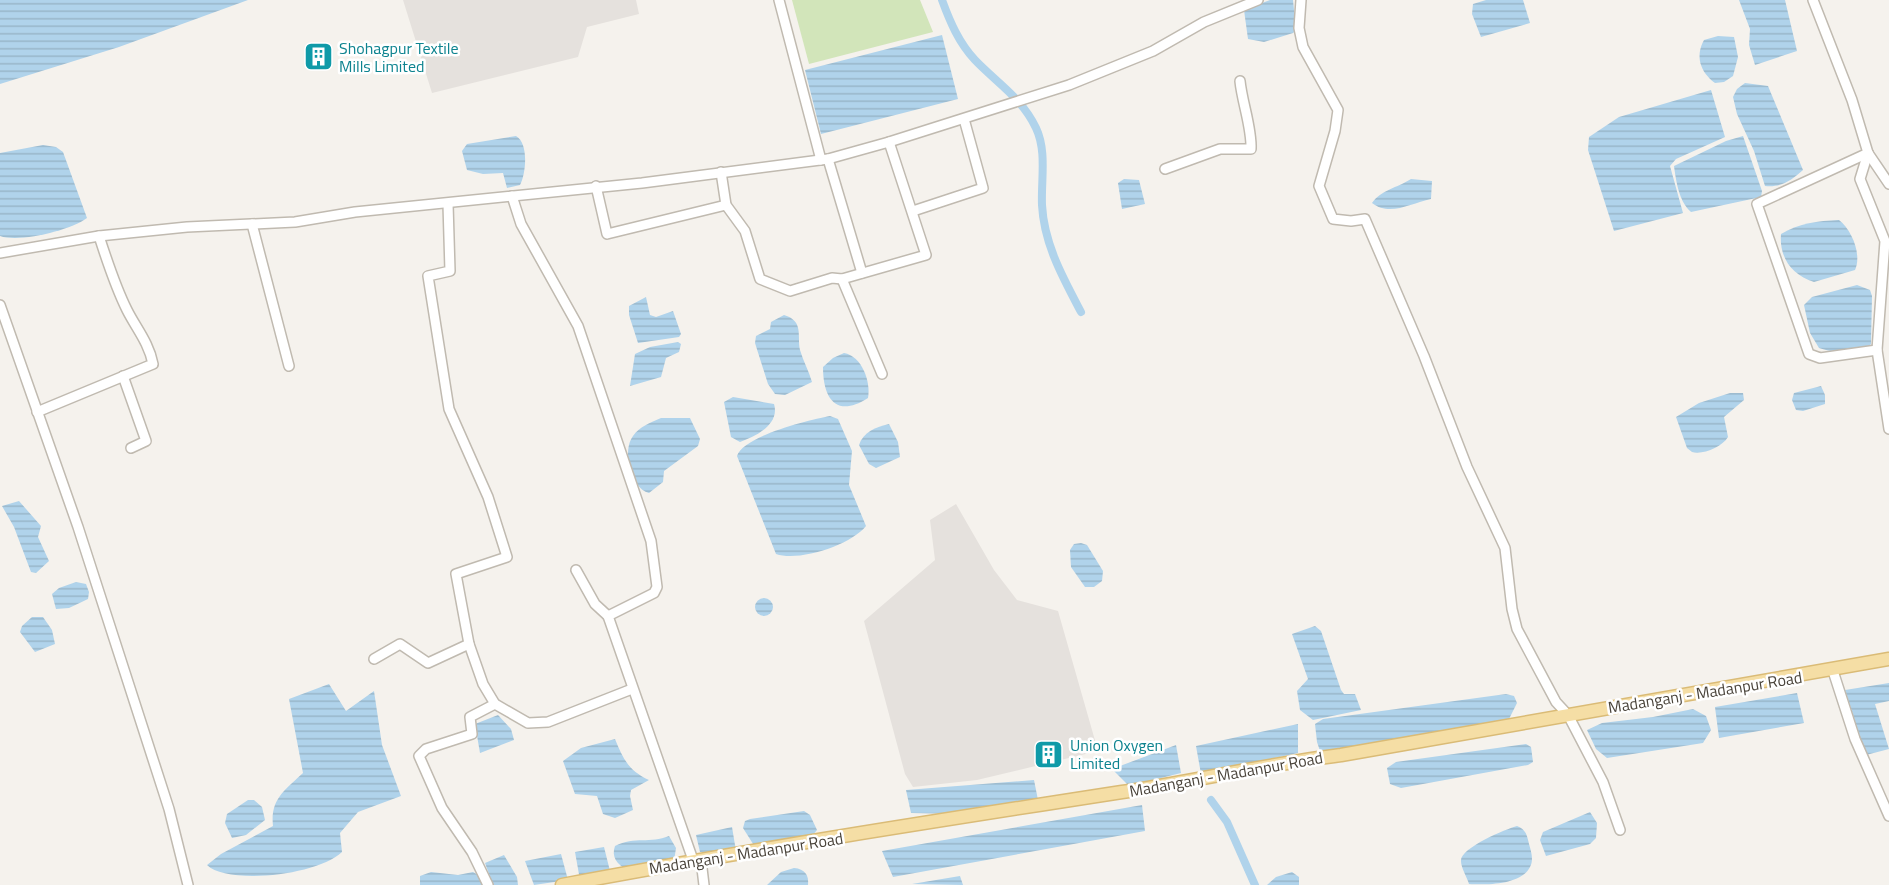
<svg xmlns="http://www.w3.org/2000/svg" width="1889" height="885" font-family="'Titillium Web',sans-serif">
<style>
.industrial{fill:#e5e1dd}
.green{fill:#d2e5ba}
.water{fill:url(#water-rules)}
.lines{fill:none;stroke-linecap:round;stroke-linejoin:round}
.canal{stroke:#b0d3eb;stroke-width:8}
.minor-casing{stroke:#c0bab0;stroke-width:12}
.major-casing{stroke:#dabb76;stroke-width:15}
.minor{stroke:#fff;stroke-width:9}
.major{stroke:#f5dea5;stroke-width:12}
.labels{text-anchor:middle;stroke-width:5;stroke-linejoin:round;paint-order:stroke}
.culture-label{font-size:16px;fill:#0d838f;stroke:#fff;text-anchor:start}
.street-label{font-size:16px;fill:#49433a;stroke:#fff}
</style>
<defs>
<pattern id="water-rules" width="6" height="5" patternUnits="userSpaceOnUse" patternTransform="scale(1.5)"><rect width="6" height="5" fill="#b0d3eb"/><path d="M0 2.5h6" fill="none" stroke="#99b6ca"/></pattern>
</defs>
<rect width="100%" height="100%" fill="#f5f2ed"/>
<g class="industrial">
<path d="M403 0H636L639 14 587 27 578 57 432 93Z"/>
<path d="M956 504 994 570 1017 600 1058 611 1098 751 977 780 913 787 905 774 864 621 935 560 930 520Z"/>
</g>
<path class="green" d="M792 0H920L933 32 809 64Z"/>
<g class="water">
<path d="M0 0H248L119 47 0 84Z"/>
<path d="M1270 0H1293L1296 30 1293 33 1264 42 1248 39 1244 10Z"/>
<path d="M1486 0H1523L1530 23 1481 37 1472 14 1473 4Z"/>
<path d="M1739 0H1785L1797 51 1755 65 1749 45 1750 29Z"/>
<path d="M942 35 958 99 821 134 805 70Z"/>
<path d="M1718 36 1734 37 1738 57 1733 76 1724 82 1715 83C1700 72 1695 56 1704 40Z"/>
<path d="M1745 83 1768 86 1803 170C1792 180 1781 188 1765 186L1754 151 1737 114 1733 97 1737 89Z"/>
<path d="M1711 90 1725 137 1676 159 1670 166 1683 213 1614 231 1588 150 1589 137 1619 117Z"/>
<path d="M516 136C529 143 526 174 520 185L507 188 503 173 483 174 467 170 462 151 467 144Z"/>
<path d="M1743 136 1762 191 1761 197 1691 212C1679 202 1676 181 1674 166L1726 141Z"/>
<path d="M43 145 56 147 63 152 87 218C71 230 20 243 0 236V153Z"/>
<path d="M1124 179 1139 180 1145 204 1122 209 1118 183Z"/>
<path d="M1411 179 1432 181 1431 199C1411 203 1390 217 1372 203 1381 190 1397 188 1411 179Z"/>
<path d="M1839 220C1852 230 1862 255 1855 270L1814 282C1792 275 1779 258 1781 234 1800 223 1817 221 1839 220Z"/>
<path d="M1857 285 1870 290 1872 296 1871 344C1861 355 1832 353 1819 348L1810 333 1804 305 1812 297Z"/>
<path d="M646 297 650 315 656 317 673 311 681 334 679 337 638 343 629 315V306Z"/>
<path d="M784 315C804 321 797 335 800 350 803 361 809 371 812 382L785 395 775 394 768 384 755 343 756 336 770 329 771 322Z"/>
<path d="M678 342 681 344 679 352 666 358 661 377 630 386 635 354 650 347Z"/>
<path d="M844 353C862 356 871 382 868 398 837 418 823 400 823 367L833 358Z"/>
<path d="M1821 386 1825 395V404L1803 411 1796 410 1792 400 1794 393Z"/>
<path d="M1730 393H1743L1744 400 1724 417 1728 437C1722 447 1703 455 1692 452L1687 448 1676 417 1699 403Z"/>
<path d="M733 397 774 404C780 424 757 436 740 442L731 437 724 402Z"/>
<path d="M830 416 838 419 852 451 849 485 866 526C851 545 799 562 776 554L737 456C743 436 809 420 830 416Z"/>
<path d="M661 418H690L700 439 698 446 664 471 663 482 649 493C630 488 622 450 633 436 640 426 650 423 661 418Z"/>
<path d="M889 424 898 442 900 457 876 468 869 464 859 445C863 432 876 427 889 424Z"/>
<path d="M19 501 41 526 38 537 49 561 36 573 31 572 14 527 2 506Z"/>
<path d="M1081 543 1087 545 1103 571 1102 581 1094 587H1085L1071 567 1070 550 1074 544Z"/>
<path d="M76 582 86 584 89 592 88 599 69 608 56 609 52 594 59 588Z"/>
<circle cx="764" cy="607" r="9"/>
<path d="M32 617H43L52 630 55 644 35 652 20 632 22 626Z"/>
<path d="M1315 626 1321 631 1341 690 1344 694H1355L1361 710 1313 720 1300 710 1297 691 1308 679 1292 634Z"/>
<path d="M1889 683V701L1875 704 1889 749 1866 755 1845 690Z"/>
<path d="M329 684 346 711 374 691 382 745 401 796 358 812 340 833 342 852C316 876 227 885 207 865L221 854 273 826C270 799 285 790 303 773L289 699Z"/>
<path d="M1797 693 1804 723 1719 738 1715 707Z"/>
<path d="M1506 694 1514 696 1517 703 1508 721 1321 754 1317 742 1315 724 1323 719Z"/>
<path d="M1693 709 1706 716 1711 730 1703 743 1607 758 1596 749 1587 730 1602 723 1653 717Z"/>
<path d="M498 715 511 729 514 740 480 753 475 724Z"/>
<path d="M1298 724V753L1201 774 1196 746Z"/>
<path d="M615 739C623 759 629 771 649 780L631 790 630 796 633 810 615 818 603 814 597 796 575 794 563 761 581 748Z"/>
<path d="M1526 744 1531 747 1533 762 1528 765 1401 788 1390 784 1387 768 1396 762Z"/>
<path d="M1176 745 1181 773 1129 786 1112 769Z"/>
<path d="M1034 780 1038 800 960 814 911 813 906 790Z"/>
<path d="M248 800H254L262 807 265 820 246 835 232 838 225 823 227 814Z"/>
<path d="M1142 805 1145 831 893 877 882 851Z"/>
<path d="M804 811 810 815 817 830 812 836 755 847 743 828 745 821 750 819Z"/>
<path d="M1590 812 1597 823 1596 838 1590 844 1546 856 1540 840 1543 832Z"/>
<path d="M1517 826C1526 829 1527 836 1529 844 1531 851 1534 860 1530 867 1521 885 1486 885 1469 884 1467 877 1461 868 1461 861 1460 848 1506 829 1517 826Z"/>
<path d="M732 827 736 851 700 852 696 835Z"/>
<path d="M669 836 676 848 674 861 627 870C617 864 611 857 615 846 635 836 650 844 669 836Z"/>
<path d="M604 847 610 871 580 880 575 852Z"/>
<path d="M561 854 568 880 534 885 525 861Z"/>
<path d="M504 855 517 877 518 885H493L485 863Z"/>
<path d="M794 868C805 869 809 875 808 885H767L781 872Z"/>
<path d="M431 872 458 875 473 872 480 876 484 885H420V876Z"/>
<path d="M1292 872 1299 877V885H1267L1276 877Z"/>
<path d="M960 876 963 885 912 884Z"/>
</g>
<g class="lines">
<g class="canal">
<path d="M942 0C950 22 959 43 975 60 997 83 1022 98 1036 128 1047 151 1041 180 1042 205 1044 244 1063 278 1081 312"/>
<path d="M1211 800 1227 822 1255 885"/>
</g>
<defs>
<g id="minor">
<path d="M779 0 821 160"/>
<path d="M1301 0 1299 28 1303 47 1338 110 1335 131 1319 186 1333 219 1351 221 1365 219 1424 356 1467 467 1505 548 1512 609 1517 629 1556 702 1568 715 1603 782 1620 830"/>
<path d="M1813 0 1852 100 1868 153 1757 204 1809 354 1820 358 1877 350"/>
<path d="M1868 153 1860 179 1885 241 1877 350 1889 429"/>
<path d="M1868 153 1889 184"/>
<path d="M828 159 862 273"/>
<path d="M1165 169 1220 149H1251C1252 128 1242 102 1240 81"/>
<path d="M721 172 726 205 745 231 760 279 790 291 832 278 842 279"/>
<path d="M596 186 607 234 726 205"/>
<path d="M512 196 521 224 578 326 651 541 657 587 654 593 608 616 693 860"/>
<path d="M448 204 450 271 428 276 449 409 488 497 507 557 456 574 469 644 483 684 495 704 528 723 548 722 632 689"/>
<path d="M913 211 983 188 964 119"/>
<path d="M252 224 289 366"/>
<path d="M0 253 99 236 187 227 295 222 355 212 642 183 828 159 889 142 1069 85 1153 51 1204 22 1258 0"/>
<path d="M0 305 78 527 169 809 188 885"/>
<path d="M882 374 842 279 926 255 889 142"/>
<path d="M123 376 146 441 131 448"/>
<path d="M37 412 153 364C149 343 136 328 127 310 115 286 107 261 99 236"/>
<path d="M576 570 595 604 608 616"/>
<path d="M374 659 400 644 428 663 469 644"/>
<path d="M1833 671 1855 739 1889 816"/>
<path d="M701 860 704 885"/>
<path d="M488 885 472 852 442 808 419 756 426 749 472 734 470 717 495 704"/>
</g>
<path id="major" d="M562 885C748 850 935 821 1122 792 1195 781 1267 764 1341 755L1889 659"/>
</defs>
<use href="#minor" class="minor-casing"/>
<use href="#major" class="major-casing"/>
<use href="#minor" class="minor"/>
<use href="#major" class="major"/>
</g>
<defs>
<symbol id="building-square" viewBox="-11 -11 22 22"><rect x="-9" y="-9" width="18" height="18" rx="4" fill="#0f9aa8" stroke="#fff"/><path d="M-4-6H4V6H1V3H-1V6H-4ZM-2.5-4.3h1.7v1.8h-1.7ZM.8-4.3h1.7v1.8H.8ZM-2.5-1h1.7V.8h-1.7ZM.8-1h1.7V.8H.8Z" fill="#fff"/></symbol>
</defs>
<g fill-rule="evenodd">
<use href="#building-square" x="302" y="40" width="33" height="33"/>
<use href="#building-square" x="1032" y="738" width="33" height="33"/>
</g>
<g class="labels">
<g class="culture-label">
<text x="339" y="54">Shohagpur Textile<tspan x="339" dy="18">Mills Limited</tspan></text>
<text x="1070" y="751">Union Oxygen<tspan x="1070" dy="18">Limited</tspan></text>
</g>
<g class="street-label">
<text transform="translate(1705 692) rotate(-9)" y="6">Madanganj - Madanpur Road</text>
<text transform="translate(1226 774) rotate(-10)" y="6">Madanganj - Madanpur Road</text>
<text transform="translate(746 853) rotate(-9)" y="6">Madanganj - Madanpur Road</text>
</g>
</g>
</svg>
